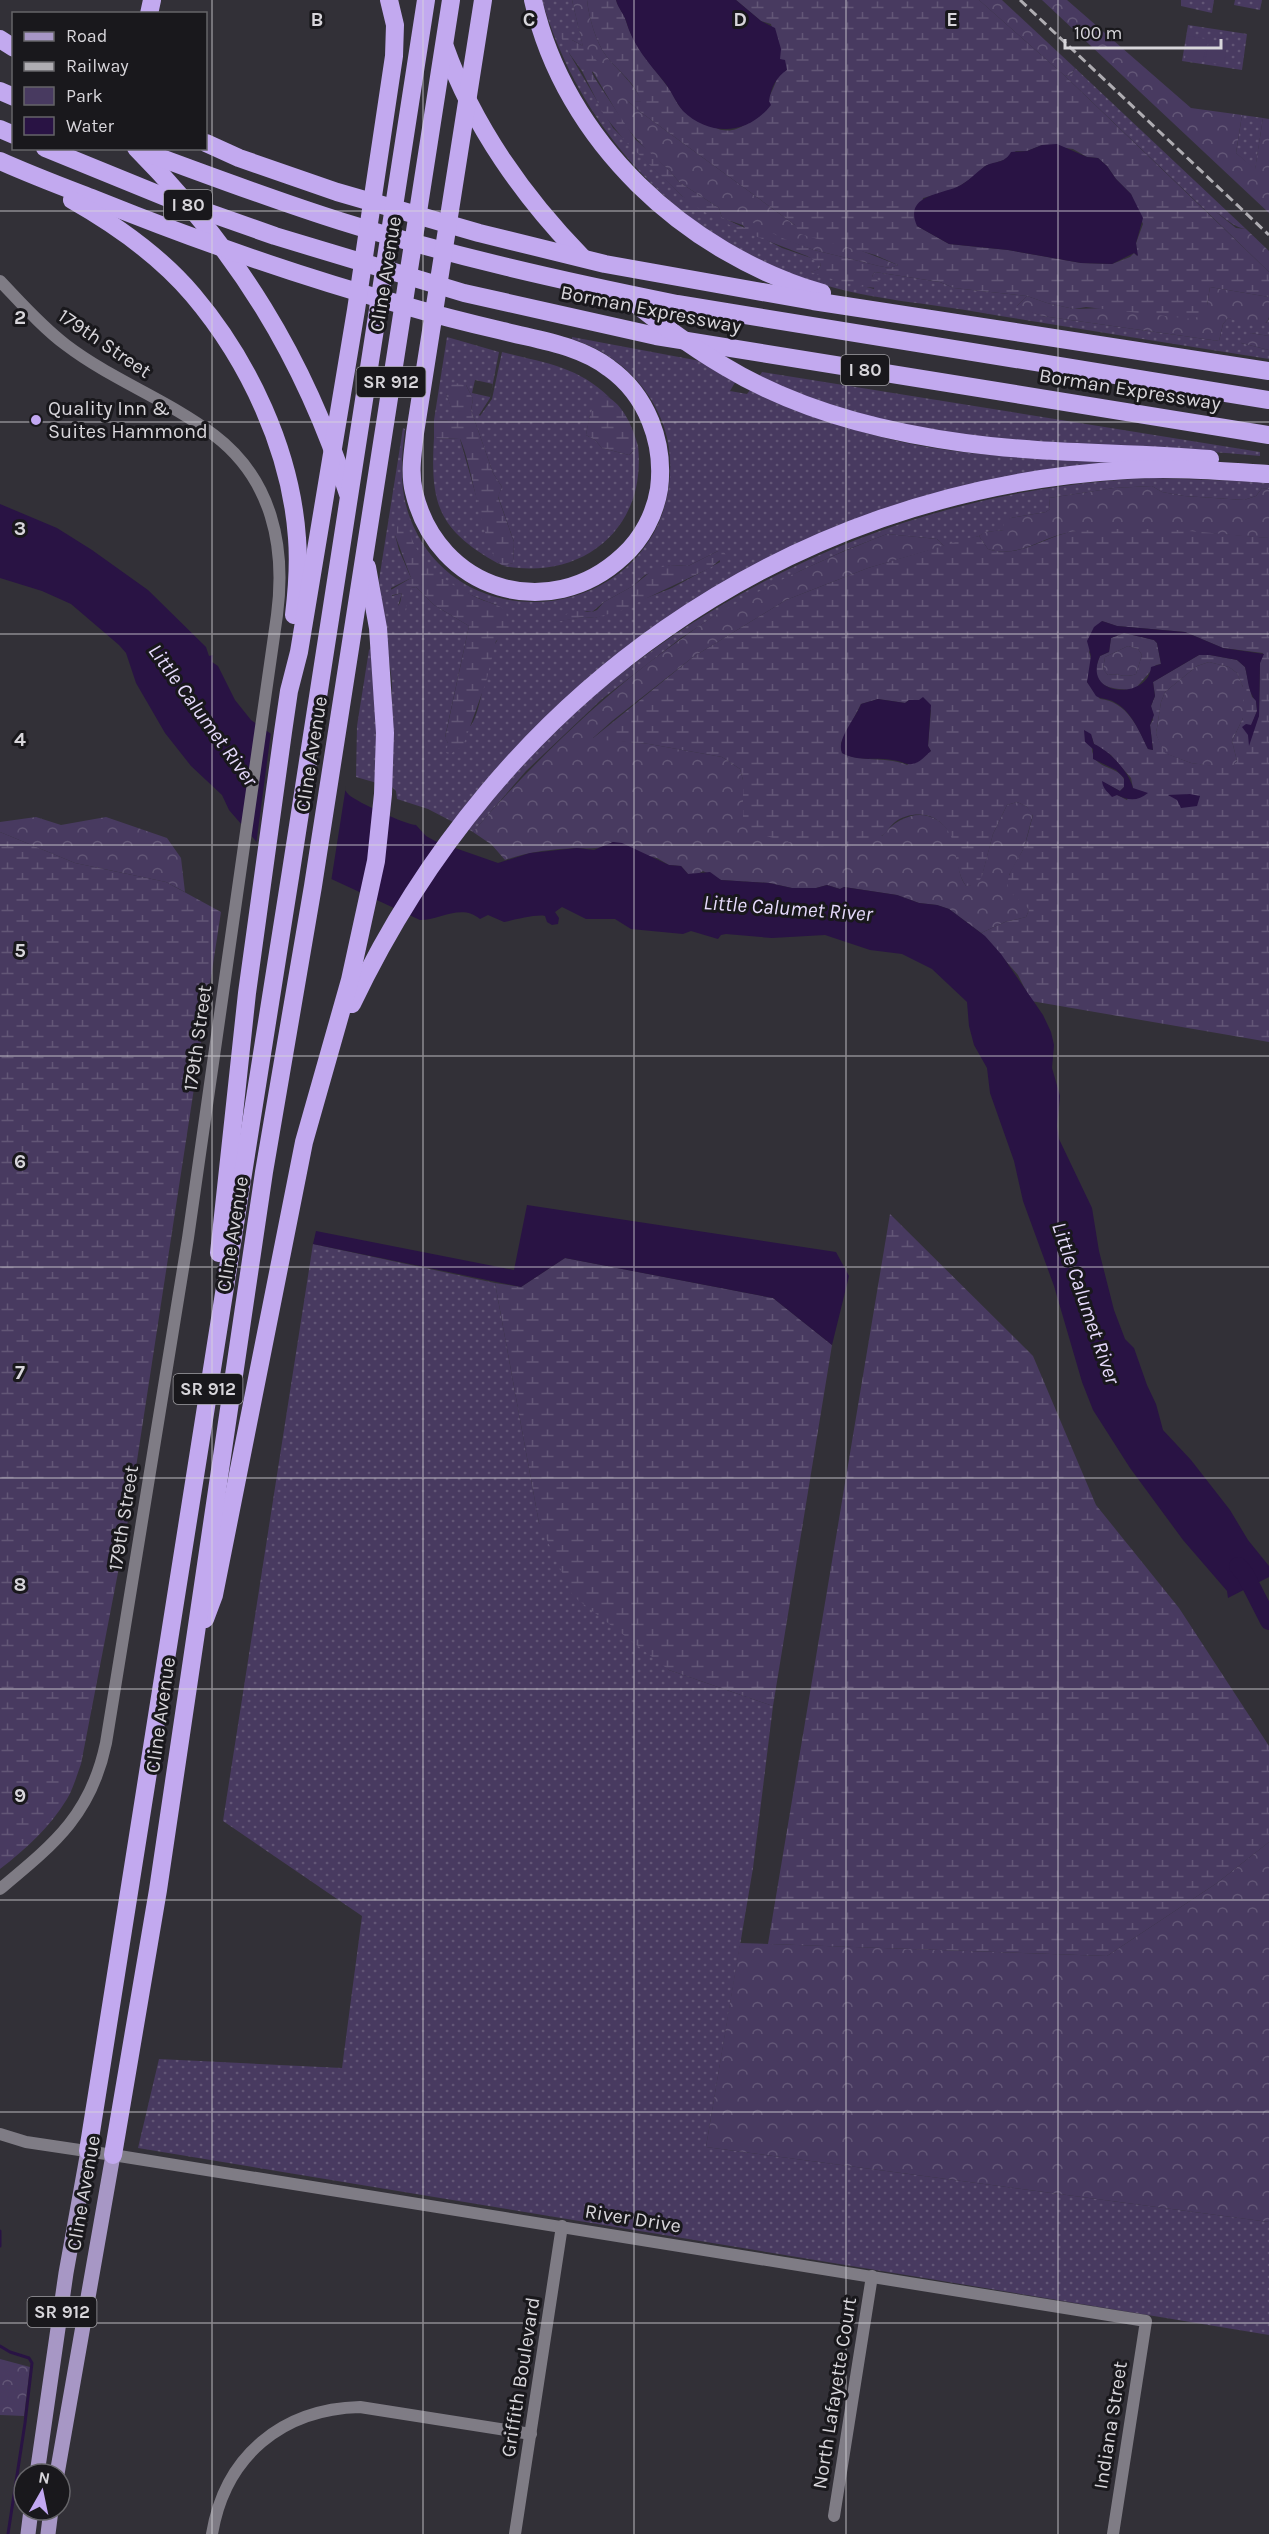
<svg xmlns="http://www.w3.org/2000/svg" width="1269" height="2534" font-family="Karla,sans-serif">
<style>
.green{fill:url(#green-dots);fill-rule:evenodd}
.forest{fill:url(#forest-crowns)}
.wetland{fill:url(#wetland-marsh);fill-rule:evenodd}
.pitch{fill:#483a60}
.water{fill:#291344;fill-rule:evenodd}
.pier{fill:#323037}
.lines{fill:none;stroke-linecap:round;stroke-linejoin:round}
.stream{stroke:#291344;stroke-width:3}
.river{stroke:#291344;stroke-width:18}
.minor{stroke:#7f7c85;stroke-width:12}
.tertiary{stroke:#7f7c85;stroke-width:12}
.primary{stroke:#a797c5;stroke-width:15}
.motorway{stroke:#c2a9ef;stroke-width:18}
.rail{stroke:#afadb2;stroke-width:3;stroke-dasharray:9 4.5;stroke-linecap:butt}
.grid{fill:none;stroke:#d8d6db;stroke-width:1.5;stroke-opacity:0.55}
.poi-dot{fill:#c2a8f2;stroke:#19181c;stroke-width:2}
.labels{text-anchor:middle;stroke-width:6;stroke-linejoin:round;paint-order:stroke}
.shield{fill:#19181c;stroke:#9f9da2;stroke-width:1.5}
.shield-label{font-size:18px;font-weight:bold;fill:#d8d6db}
.street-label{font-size:20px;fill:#d8d6db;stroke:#19181c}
.poi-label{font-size:20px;fill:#d8d6db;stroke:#19181c;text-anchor:start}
.water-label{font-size:21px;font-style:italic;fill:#e6dafc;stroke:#19181c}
.grid-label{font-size:20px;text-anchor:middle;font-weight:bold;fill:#d8d6db;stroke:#19181c;stroke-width:6;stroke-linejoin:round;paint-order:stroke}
</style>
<defs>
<pattern id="green-dots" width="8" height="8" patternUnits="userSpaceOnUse" patternTransform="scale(1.5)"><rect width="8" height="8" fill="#483a60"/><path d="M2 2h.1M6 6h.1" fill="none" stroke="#625676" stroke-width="1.8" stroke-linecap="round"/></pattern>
<pattern id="forest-crowns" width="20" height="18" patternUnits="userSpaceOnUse" patternTransform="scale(1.5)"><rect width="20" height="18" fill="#483a60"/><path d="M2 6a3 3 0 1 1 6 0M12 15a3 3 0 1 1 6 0" fill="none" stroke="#625676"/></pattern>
<pattern id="wetland-marsh" width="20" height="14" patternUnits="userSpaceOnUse" patternTransform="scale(1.5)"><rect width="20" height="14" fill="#483a60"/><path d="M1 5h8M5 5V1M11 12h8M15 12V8" fill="none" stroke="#625676"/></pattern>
</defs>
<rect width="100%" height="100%" fill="#323037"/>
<g class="green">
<path d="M542 0H572L583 46 572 40 569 53 613 128 682 196 782 248 817 260 821 264 819 269 811 272 874 289 875 280 872 276 875 272 940 282 954 288 1027 296 1017 306 1042 316 1219 341 1223 324 1228 318 1266 323 1269 319V336L1251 333 1241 343 1269 350V359C1174 344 1078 329 983 313 928 303 871 300 818 283 684 242 581 134 542 0Z"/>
<path d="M1181 0H1214L1212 13 1181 6Z"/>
<path d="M1235 0H1262L1260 10 1234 5Z"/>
<path d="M1188 25 1247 34 1242 70 1182 61Z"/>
<path d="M1075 68 1246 229C1229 227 1220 209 1203 208L1065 76 1071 75Z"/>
<path d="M1242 115 1263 118 1255 170 1236 153Z"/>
<path d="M447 337 499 352 490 398 479 415 480 416 492 399 502 352C544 363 578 366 610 398L606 396 590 415 586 435 595 440 602 448 629 455 638 446C647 529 582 581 503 566L513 563 514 542 498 496 502 487 493 473 471 410 473 399 466 385 446 394 456 418 452 421 434 420ZM475 380 493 384 490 397 472 393Z"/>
<path d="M572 337 743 369 730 391 747 394 750 390C800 410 849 431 902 442 974 458 1049 458 1122 463L1039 474 743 575 490 777 453 822 428 809 397 799 396 791 392 787V682L379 580 403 428 405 429C401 459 399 489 410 518 454 635 623 627 663 512 672 484 673 454 664 427 650 384 614 352 572 339ZM395 535C414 540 419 556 431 569 447 587 475 597 497 605L500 637C486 650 484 701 473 722 469 730 456 737 448 743L445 737 469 626 434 605 416 587 411 588 398 606 402 593 392 596 391 588 411 578 399 550ZM718 551 720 562 672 588 595 618 584 617 552 622 587 611 592 612 604 602 633 586 645 575 670 565 688 566Z"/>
<path d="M762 372 1260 452V456C1135 444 1007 448 884 422 841 413 799 394 759 377Z"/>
<path d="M434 438 460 439 490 545 499 564C438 530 430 504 434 438Z"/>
<path d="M1154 478 1269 482V489L1262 488 1256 496 1244 500 1184 496 1162 492 1152 486 1114 488 1049 498 1050 509 1046 512 1010 518 1004 530 986 532 979 536 944 546 937 539 887 534 846 550 800 571 713 617 681 638 602 699 526 771 473 832 468 829C489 803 509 776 533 753 697 585 920 487 1154 478Z"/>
<path d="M372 647 377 702V783L356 777 357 726 369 650Z"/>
<path d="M313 1244 495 1283 539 1523 669 1670 773 1706 753 1868 706 2147 1269 2222V2335L138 2148 159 2059 342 2068 362 1916 223 1821Z"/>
</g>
<g class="forest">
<path d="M572 0H587C589 18 596 43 607 57 619 72 635 84 642 102L628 101 639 111 795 225 898 265 890 268 879 266 814 250 722 218 719 208 679 182 669 170 649 153 625 126 586 60Z"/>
<path d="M979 0H1002L1075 68 1071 75 1065 76Z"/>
<path d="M1042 0H1067L1191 108 1242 115 1236 153 1255 169 1263 118 1269 119V213Z"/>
<path d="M1203 208H1211L1236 228 1246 229 1269 251V272Z"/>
<path d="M1210 287 1269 297C1269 303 1269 311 1269 317 1265 334 1238 321 1228 318L1223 324 1219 341 1042 316 1016 307 1027 296 1047 303 1074 309 1207 305Z"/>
<path d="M1251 333 1269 336V350L1241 343 1243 336Z"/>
<path d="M1152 486 1162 492 1184 496 1244 500 1256 496 1262 488 1269 489V538C1204 533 1138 526 1072 532 1045 535 1017 560 988 549L979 536 985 532 1004 530V521L1010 518 1046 512 1050 509 1049 498 1114 488Z"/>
<path d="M887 534 937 539 944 546 868 568 786 600 693 657 612 721 593 738 649 744 722 757 740 769 743 780V823L882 836C902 811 934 805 952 836 961 852 954 869 966 886L977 884 982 875 993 834 1007 805 1017 802 1026 806 1033 814 1024 848 1009 875 1014 895 1024 901 1029 910 1026 917 1005 922 981 933 949 909 937 905 919 903 897 895 844 887 840 889 827 885 816 888H792L769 883 721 880 703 871 696 875 688 874 681 866 669 865 657 858 647 856 613 842C600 850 591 848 576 848 553 849 527 852 505 860L492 845 473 832C527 770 583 714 647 664 669 648 691 631 714 616 769 584 827 557 887 534Z"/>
<path d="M1128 646 1138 649 1142 655 1136 674C1122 679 1119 672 1108 675L1103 669 1105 657Z"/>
<path d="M1209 662 1229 667 1237 673 1243 687V718L1232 741 1237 761 1231 769 1191 763 1164 753 1156 734 1161 702 1165 692 1197 666Z"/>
<path d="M36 817 61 825 106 817 167 838 181 858 185 892 166 882 75 863 0 832V822Z"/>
<path d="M1269 1842V2222L706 2147 740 1943 1107 1956 1217 1883Z"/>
<path d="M0 2359 30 2367 24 2416 0 2415Z"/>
</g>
<g class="wetland">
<path d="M587 0H616C618 8 624 13 626 21 634 48 654 67 670 90 674 95 677 105 682 109 687 114 715 129 722 130 753 136 781 85 780 60 779 49 774 36 771 24L761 21 736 0H979L1065 76 1269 272V297L1210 287 1207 305 1200 316 1192 319 1086 307 1074 309 1047 303 1027 296 954 288 940 282 875 272 872 276 884 286C873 293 824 277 810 272L819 269 821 264 807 256 737 229 701 210 682 196 625 141 604 115 582 71 569 53 558 31 557 20 572 40 585 47 602 67 592 72 594 77 635 139 669 170 679 182 719 208 722 218 745 228 739 220 744 218 782 238 814 250 879 266 890 268 898 265 875 255 800 234 795 225 639 111 627 100 641 102C636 83 619 72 607 57 596 43 589 18 587 0ZM1042 145 1073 149 1087 157 1098 158 1107 166 1116 179 1131 194 1143 224 1136 243 1137 256 1134 253 1130 257 1112 264 1081 263 1008 250 949 244 917 226 923 198 955 189 978 174 985 166 1004 160 1016 151H1027Z"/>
<path d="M455 383 466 385 473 399 471 410 493 473 502 487 498 497 514 542 513 563C509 564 504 567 500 564 483 551 472 463 460 439L434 438V420L452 421 455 418 446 394 450 385Z"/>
<path d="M606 396C624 405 633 428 638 446L629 455 602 448 595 440 586 435C589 422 590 400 606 396Z"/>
<path d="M397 523 408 528C418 564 447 584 480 599 489 603 499 604 506 611L509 632 496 641 486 682 462 749 457 748 450 755 446 753 448 743 445 738 469 626 434 605 416 587 411 588 404 615 398 614 402 593 388 596 384 594 411 578 395 535 397 534Z"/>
<path d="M1107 529H1166L1269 538V1042L1031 1001 1018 975 981 933 1005 922 1026 917 1029 910C1024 901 1010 896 1008 886 1006 872 1020 858 1024 847 1028 836 1030 825 1033 815L1026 806 1017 802 1007 805 993 834 982 876 977 885 966 886C950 862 963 835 934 818 923 812 905 814 895 822 890 826 887 832 883 835 876 840 861 844 852 846 828 851 760 841 743 823V780L740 769 722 757 649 744 592 739 693 657 786 600 868 568 969 538 979 536 988 549C1016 559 1044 538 1070 532 1082 530 1095 530 1107 529ZM1102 621 1117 626 1185 632 1223 648 1263 653 1260 663 1259 716 1248 735 1257 711 1256 700 1252 697 1245 667 1237 660 1210 655H1199L1153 682 1155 696 1151 706 1153 720 1150 725 1153 750 1148 749C1138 727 1127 702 1100 699L1087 682C1090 672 1093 661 1089 652ZM1209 662 1229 667 1237 673 1243 687V718L1232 741 1237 761 1231 768 1191 763 1165 753 1156 734 1161 702 1165 692 1197 666ZM878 699 905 703 909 700H919L931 710 928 746 931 751 907 765C886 756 862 763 842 753L841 743 861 704ZM1091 734 1094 744 1111 755 1131 778 1133 788 1127 800 1117 795 1103 782 1120 791 1124 787 1125 782C1121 766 1097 770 1093 754 1091 749 1092 740 1091 734Z"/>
<path d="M718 551H723L726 555 710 568 622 610 595 618 584 617 550 623 573 611 592 612 597 610 604 602 633 586 654 569 670 565 688 566Z"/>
<path d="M1124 633 1154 640 1157 643 1161 664 1156 665 1135 689C1112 691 1086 686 1100 656L1109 652 1111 638ZM1128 646 1138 649 1142 655 1136 674C1122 679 1119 672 1108 675L1103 669 1105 657Z"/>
<path d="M0 832 75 863 166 882 221 912 127 1526 81 1764C77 1775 73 1789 67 1799 50 1827 26 1849 0 1869Z"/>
<path d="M890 1214 1033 1356 1096 1505 1179 1608 1269 1746V1842L1217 1883 1107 1956 768 1944Z"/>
<path d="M565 1258 773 1298 832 1345 773 1706 669 1670 573 1596 539 1523 495 1283 521 1287Z"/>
</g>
<g class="pitch">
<path d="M1188 36 1207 39 1203 62 1185 59Z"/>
<path d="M1209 40 1227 42 1224 65 1205 62Z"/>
</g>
<g class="water">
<path d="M616 0H736L761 21 775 28 781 49 780 59 785 60 787 70C776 77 771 88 769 101L771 105C748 135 710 137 683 111 676 103 672 92 665 83 649 63 633 46 626 21 624 14 618 8 616 0Z"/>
<path d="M1057 144 1087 157 1098 158 1107 166 1116 179 1131 194 1143 218 1136 243 1138 256 1134 253 1112 264 1081 263 1008 250 949 244 917 226C903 194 943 195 961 185 970 180 981 168 987 165 997 161 1005 163 1011 152L1027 151 1042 145Z"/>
<path d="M0 504 57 528 92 550 148 590 206 647 209 656 213 655 212 662 218 666 235 700 251 720 341 783C343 787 346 792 349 795 357 802 406 825 416 825L426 836 435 841 498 863 530 853 577 848 594 850 613 842 622 843 669 865 681 866 688 874 710 872 721 880 769 883 792 888H816L827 885 840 889 844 887 897 895 919 903 937 905 949 909 985 936 1001 954 1043 1015 1051 1032 1054 1045 1052 1068 1060 1096 1057 1126 1059 1139 1092 1208 1099 1251 1114 1310 1125 1339 1134 1348 1147 1385 1156 1404 1163 1430 1191 1460 1230 1510 1248 1540 1269 1566V1577L1228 1598 1227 1591 1183 1540 1130 1468 1093 1410 1082 1382 1054 1286 1023 1201 1014 1161 990 1093 987 1068 974 1045 969 1026 967 1002 932 969 902 954 870 950 825 935 772 938 726 934 721 935 718 939 691 931 683 934 631 929 615 919H586L562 907 555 912 559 918 558 924 552 925 547 922 545 916C536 914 514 920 504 922L488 915 480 919C462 903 439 920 420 920L260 846 229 810 222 795 191 766 165 733 136 683 126 653 119 645 71 604 42 591 0 578Z"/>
<path d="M1102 621 1117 626 1185 632 1223 648 1264 654 1260 663 1259 716 1249 746 1248 735 1242 727 1246 724 1251 725 1257 711 1256 701C1248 693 1248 678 1245 667L1237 660 1210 655H1199L1153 682 1155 696 1151 706 1154 715 1150 725 1153 750 1148 749C1140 733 1131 710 1114 702 1108 698 1102 700 1096 696L1087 682 1091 656 1087 641 1094 627ZM1124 633 1154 640 1157 643 1161 664 1151 667C1149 700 1081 698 1100 656L1109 652 1111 638Z"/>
<path d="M923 697 931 705 928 746 931 751C925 756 920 763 912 764 906 765 903 762 898 761 878 756 860 763 842 753 836 739 856 718 861 704L878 699 905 703 909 700H919Z"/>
<path d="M1084 730 1091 734 1094 744C1110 751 1129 772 1133 788L1148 793C1138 801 1129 801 1117 795L1112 797C1107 791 1103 789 1102 781L1120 791 1124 787V778L1116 770 1093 759V749L1085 742Z"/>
<path d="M1190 794 1200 796 1197 806 1181 808 1177 800 1168 795Z"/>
<path d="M527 1205 836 1252 849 1276 832 1345 773 1298 565 1258 521 1287 313 1244 316 1231 514 1270Z"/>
</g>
<path class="pier" d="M271 732 319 763 346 786 331 882 327 879 280 863 256 845Z"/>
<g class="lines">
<g class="stream">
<path d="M0 2231V2246"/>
<path d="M0 2346 10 2352 29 2358 32 2363 25 2423 8 2534"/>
</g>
<path class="river" d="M1238 1566 1245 1574 1269 1621"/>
<g class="minor">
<path d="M113 2155 1146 2321 1113 2534"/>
<path d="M834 2516 872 2276"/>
<path d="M212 2534C225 2456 282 2409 360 2407L531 2434"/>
<path d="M515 2534 562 2226"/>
</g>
<g class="tertiary">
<path d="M0 281C21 303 42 327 66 345 112 380 168 400 214 435 272 479 286 546 277 615L188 1238 106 1743C91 1815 54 1844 0 1889"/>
<path d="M0 2134 26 2142 113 2155"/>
</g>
<g class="primary">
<path d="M37 2474 66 2273 88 2151"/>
<path d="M57 2474 113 2155"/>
<path d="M28 2534 31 2510"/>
<path d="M48 2534 51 2510"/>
</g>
<g class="motorway">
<path d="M533 0C565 142 686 253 822 293"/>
<path d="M149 14 152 0"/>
<path d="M0 39 14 48"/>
<path d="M445 47C473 126 525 199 583 258"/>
<path d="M0 91 14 97"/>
<path d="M0 129 14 135"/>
<path d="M206 143 239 158 337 192 479 233 605 264 813 301 1269 371"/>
<path d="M45 148 170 199 275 236 464 293 656 336 1269 435"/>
<path d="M136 148C237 250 304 357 348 494"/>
<path d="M142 151C208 175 273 200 340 221 451 256 563 281 677 304L1269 400"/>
<path d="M0 161C31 175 63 187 94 199 193 239 295 275 399 304 433 314 468 323 503 331 538 340 579 345 609 368 647 395 665 443 659 489 655 514 642 539 623 556 549 625 437 590 414 492 409 472 413 452 415 433L483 0"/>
<path d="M72 200C116 225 160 256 193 295 249 361 291 451 297 538 299 563 297 590 294 615"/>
<path d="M624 295C656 320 688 345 724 366 796 410 882 432 965 443 1046 454 1129 452 1210 459"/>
<path d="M352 1004C498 696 783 490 1127 470 1174 467 1222 471 1269 474"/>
<path d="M219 1253 247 993 283 732 289 691 299 652 356 310 394 56 395 25 389 0"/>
<path d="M205 1619 214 1595 304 1142 350 980 376 861 383 794 385 733 378 628 367 567"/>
<path d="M88 2151 291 871 426 0"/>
<path d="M113 2155 158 1890 264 1172 313 886 451 0"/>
</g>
<path class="rail" d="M1020 0 1269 235"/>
</g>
<path class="grid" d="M212 0V2534M423 0V2534M634 0V2534M846 0V2534M1058 0V2534M0 211H1269M0 422H1269M0 634H1269M0 845H1269M0 1056H1269M0 1267H1269M0 1478H1269M0 1689H1269M0 1900H1269M0 2112H1269M0 2323H1269"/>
<circle class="poi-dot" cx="36" cy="420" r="6"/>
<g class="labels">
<g class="shield">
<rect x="164" y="190" width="48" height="30" rx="4.5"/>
<rect x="841" y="355" width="48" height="30" rx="4.5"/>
<rect x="356.5" y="367" width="69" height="30" rx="4.5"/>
<rect x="173.5" y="1374" width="69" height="30" rx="4.5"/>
<rect x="27.5" y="2297" width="69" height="30" rx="4.5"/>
</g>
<g class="shield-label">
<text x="188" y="211">I 80</text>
<text x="865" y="376">I 80</text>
<text x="391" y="388">SR 912</text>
<text x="208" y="1395">SR 912</text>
<text x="62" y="2318">SR 912</text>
</g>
<g class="street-label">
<text transform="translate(385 274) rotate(-81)" y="7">Cline Avenue</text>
<text transform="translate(651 309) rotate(11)" y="7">Borman Expressway</text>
<text transform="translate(105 343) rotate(34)" y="7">179th Street</text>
<text transform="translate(1130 389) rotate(9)" y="7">Borman Expressway</text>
<text transform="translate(311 754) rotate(-81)" y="7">Cline Avenue</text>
<text transform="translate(197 1038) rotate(-82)" y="7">179th Street</text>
<text transform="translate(232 1234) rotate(-81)" y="7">Cline Avenue</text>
<text transform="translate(123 1518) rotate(-81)" y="7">179th Street</text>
<text transform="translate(160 1715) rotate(-82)" y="7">Cline Avenue</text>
<text transform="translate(83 2193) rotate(-80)" y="7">Cline Avenue</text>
<text transform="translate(633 2218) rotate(9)" y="7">River Drive</text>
<text transform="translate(520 2377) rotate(-81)" y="7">Griffith Boulevard</text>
<text transform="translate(834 2393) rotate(-81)" y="7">North Lafayette Court</text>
<text transform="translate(1110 2425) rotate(-81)" y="7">Indiana Street</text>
</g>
<g class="poi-label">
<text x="48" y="415">Quality Inn &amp;<tspan x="48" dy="23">Suites Hammond</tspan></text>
</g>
<g class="water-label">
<text transform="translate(203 715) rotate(54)" y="7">Little Calumet River</text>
<text transform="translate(788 908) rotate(4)" y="7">Little Calumet River</text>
<text transform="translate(1086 1303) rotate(71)" y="7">Little Calumet River</text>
</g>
</g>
<g class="grid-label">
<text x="317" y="26">B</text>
<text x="529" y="26">C</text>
<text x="740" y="26">D</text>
<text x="952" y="26">E</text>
<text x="20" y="324">2</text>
<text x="20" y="535">3</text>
<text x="20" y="746">4</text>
<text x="20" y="957">5</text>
<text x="20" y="1168">6</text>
<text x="20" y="1379">7</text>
<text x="20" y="1591">8</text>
<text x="20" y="1802">9</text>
</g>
<rect x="12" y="12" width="195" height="138" fill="#19181c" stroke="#656468" stroke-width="1.5"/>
<rect x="24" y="32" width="30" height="9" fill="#a797c5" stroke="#656468" stroke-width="1.5"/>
<text x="66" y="42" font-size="18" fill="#d8d6db">Road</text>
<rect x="24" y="62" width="30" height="9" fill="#afadb2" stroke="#656468" stroke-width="1.5"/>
<text x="66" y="72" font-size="18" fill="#d8d6db">Railway</text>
<rect x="24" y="87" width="30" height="18" fill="#483a60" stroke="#656468" stroke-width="1.5"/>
<text x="66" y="102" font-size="18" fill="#d8d6db">Park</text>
<rect x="24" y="117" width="30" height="18" fill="#291344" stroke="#656468" stroke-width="1.5"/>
<text x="66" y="132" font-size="18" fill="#d8d6db">Water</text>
<g transform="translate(42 2492) rotate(9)"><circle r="28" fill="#19181c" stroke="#656468" stroke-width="1.5"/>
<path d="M0-4.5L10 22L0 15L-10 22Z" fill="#c2a8f2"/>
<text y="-9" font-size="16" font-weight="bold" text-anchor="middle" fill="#d8d6db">N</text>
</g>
<path d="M1065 39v9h156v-9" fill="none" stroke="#d8d6db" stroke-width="3"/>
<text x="1074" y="39" font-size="18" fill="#d8d6db" stroke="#19181c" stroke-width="4.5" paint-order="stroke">100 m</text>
</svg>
